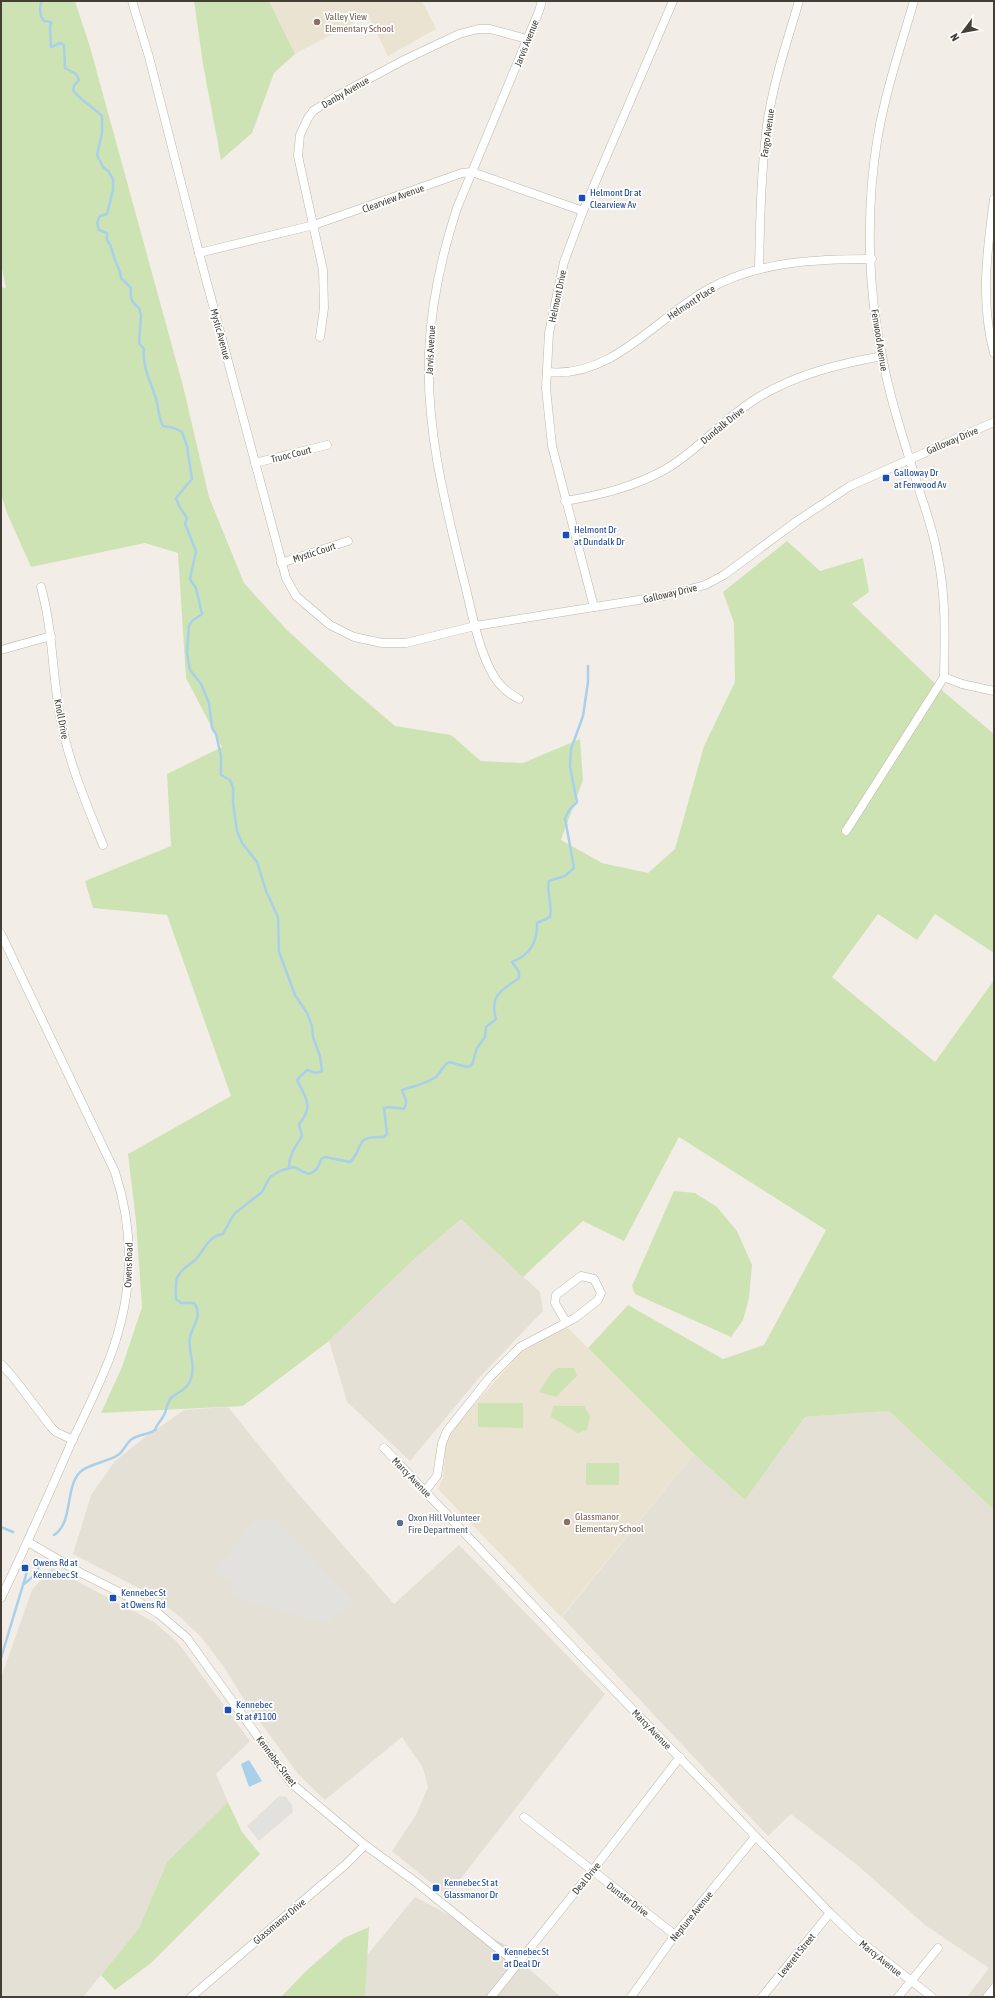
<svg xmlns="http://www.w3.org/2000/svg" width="995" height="1998" font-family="'Asap Condensed',sans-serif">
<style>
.residential{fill:#e5e0d5}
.education{fill:#eae3d2}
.green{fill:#cee3b3}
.parking{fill:#e3e1de}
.water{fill:#a8d0ea}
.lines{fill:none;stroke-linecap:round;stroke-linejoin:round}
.stream{stroke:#a8d0ea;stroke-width:2.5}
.minor-casing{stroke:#bdb6aa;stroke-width:9}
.minor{stroke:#fff;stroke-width:8}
.education-dot{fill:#8d6e63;stroke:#fff;stroke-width:1.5}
.transit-dot{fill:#1a4fb4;stroke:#fff;stroke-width:1.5}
.service-dot{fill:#5c6f8a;stroke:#fff;stroke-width:1.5}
.labels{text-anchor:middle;stroke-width:3.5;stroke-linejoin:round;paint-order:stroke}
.education-label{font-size:10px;fill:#785e54;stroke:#fff;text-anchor:start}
.street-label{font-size:10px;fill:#443f36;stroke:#fff}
.transit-label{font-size:10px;fill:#164399;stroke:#fff;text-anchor:start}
.service-label{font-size:10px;fill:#4e5e75;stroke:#fff;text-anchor:start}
</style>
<rect width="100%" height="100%" fill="#f2eee7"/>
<g class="residential">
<path d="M461 1219 540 1292 543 1311 478 1379 410 1461 347 1402 329 1341 411 1262Z"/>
<path d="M228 1407 290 1484 394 1604 459 1545 605 1694 447 1896 392 1851 416 1815 428 1787 423 1768 402 1737 325 1800 299 1775 248 1706 224 1667 201 1637 179 1616 150 1594 73 1554 91 1495 115 1461 144 1438 184 1410Z"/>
<path d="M889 1411 994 1510V1997H967L989 1968 925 1925 856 1864 791 1814 768 1836 562 1617 694 1454 745 1500 805 1417Z"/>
<path d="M52 1568 154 1622 178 1643 250 1741 216 1774 228 1802 167 1862 139 1928 83 1997H1V1678L32 1590Z"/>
<path d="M415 1897 515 1950 528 1968 561 1997H365L366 1969 363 1960Z"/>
</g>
<g class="education">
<path d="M269 1H422L436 29 388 56 368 15 295 54Z"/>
<path d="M566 1326 694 1454 561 1617 438 1489 443 1478 446 1443 452 1430 520 1353Z"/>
</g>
<g class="green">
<path d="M1 1H75L90 47 183 386 209 497 244 583 286 629 347 685 395 726 451 735 481 761 523 763 580 739 583 780 561 840 602 863 648 873 675 849 704 746 735 682 734 623 723 592 787 541 820 571 863 558 869 592 852 604 945 693 994 734V953L935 914 917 940 878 914 832 977 935 1062 994 980V1510L889 1411 805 1417 745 1500 694 1454 588 1348 628 1305 723 1359 764 1345 826 1230 679 1137 624 1241 583 1221 523 1277 461 1219 411 1262 329 1341 243 1406 101 1413 122 1367 142 1307 136 1221 128 1154 231 1096 167 915 93 908 85 881 171 846 167 774 222 747 186 678 178 553 145 543 31 567 7 513 1 494V287L6 288 1 264Z"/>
<path d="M194 1H269L295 54 274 73 252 133 221 160 203 64Z"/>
<path d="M674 1191 695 1193 717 1207 737 1231 752 1265 749 1298 743 1320 731 1337 635 1294 632 1286Z"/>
<path d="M558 1368H574L577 1376 556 1397 539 1392 552 1372Z"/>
<path d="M478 1403H523V1428L478 1427Z"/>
<path d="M553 1406H584L590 1416 587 1430 578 1433 551 1417Z"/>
<rect x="586" y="1463" width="33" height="22"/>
<path d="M228 1802 242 1832 260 1854 151 1963 115 1990 101 1975 139 1928 167 1862Z"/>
<path d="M369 1927 365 1997H281L306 1971 344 1938Z"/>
</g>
<g class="parking">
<path d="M274 1517 353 1602 345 1610 336 1614 329 1622 315 1621 232 1596V1584L215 1572 254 1521H268Z"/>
<path d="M279 1796 286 1797 292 1805 293 1812 259 1841 247 1826Z"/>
</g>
<path class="water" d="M249 1760 262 1781 249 1787 241 1764Z"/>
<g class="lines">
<g class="stream">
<path d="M41 1 40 9 41 16 44 21 51 22 50 28 51 47 60 43 64 45 65 68 76 74 79 80 74 86 73 90C81 101 92 106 102 116V133L97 155 103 167 108 171 113 179V190L107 214 100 216 97 223 99 230 107 233V240C112 246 111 248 113 254 115 263 120 268 121 278L131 288C130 298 131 302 139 308L141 315 139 343 144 349C142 367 151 382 156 399 159 409 158 417 163 426L174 428 182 432 187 446 192 479 176 498 179 506 187 518 185 524 196 551 190 579 196 588 202 614 192 621 189 626 187 653 190 670 201 684 209 703 212 728 216 734 221 756V775L230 780 233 788V803L237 831 242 843 257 862 266 891 278 917 279 952 295 995 307 1013 312 1026 313 1037 320 1056 322 1071 316 1073 307 1070 297 1080C306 1098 314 1107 299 1124L302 1136C295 1148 289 1154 289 1168"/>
<path d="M1 1527 13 1532"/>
<path d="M54 1535C73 1523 65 1490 79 1473 87 1464 108 1462 118 1455 124 1451 126 1443 132 1439 140 1434 148 1435 155 1430 157 1424 161 1421 164 1415 167 1410 167 1402 171 1398 177 1392 185 1391 189 1383 198 1366 187 1352 190 1337 193 1325 203 1315 194 1303H181L176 1299C176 1292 175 1285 177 1278 181 1269 188 1266 195 1260 204 1251 208 1236 223 1234L234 1214 262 1192 270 1177 280 1171 294 1167 308 1174C316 1172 319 1167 321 1159L325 1157 350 1162C366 1146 352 1136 384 1137L387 1134 384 1108 389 1107 404 1109C409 1101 404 1098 402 1090 413 1086 424 1085 434 1078 441 1074 442 1066 449 1062L467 1067 472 1065 477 1048 485 1037 486 1027 496 1019C489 995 502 990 519 978V972L512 962C530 955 538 942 537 923L550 917C553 904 546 893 549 881L565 876 574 868 565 818 570 809 577 802 570 767 571 749 583 716 588 682V666"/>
<path d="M24 1584 35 1575 40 1565"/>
<path d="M1 1658 29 1565"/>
</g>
<defs>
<g id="minor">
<path d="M132 1 149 57 199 253 286 578 296 596 330 625 354 637 382 643H406L475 626 664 596 705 585 724 575 797 521 850 486 994 422"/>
<path d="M914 1C901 45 886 90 878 135 866 206 867 285 882 356 890 399 904 441 917 483 924 506 933 529 937 553 946 594 945 635 944 677"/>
<path d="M994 199C987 250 980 302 994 353"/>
<path d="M199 253 314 225 462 173 472 172 583 211"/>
<path d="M759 269C760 221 761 173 767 125 773 83 787 42 799 1"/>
<path d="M320 337 324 308 323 270 298 156 300 135 308 118 313 111 335 97 404 60 459 34 478 29H490L527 39"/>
<path d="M547 372C614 379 658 315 712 287 762 261 817 259 872 259"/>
<path d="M255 463 327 445"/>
<path d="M565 501C601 495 634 487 666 469 700 449 725 417 759 397 797 374 839 364 882 356"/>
<path d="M281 563 348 541"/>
<path d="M41 587C53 630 52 673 60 716 68 761 86 803 103 845"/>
<path d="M594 607 552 446 546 388 549 333 564 262 583 211 673 1"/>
<path d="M1 650 51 636"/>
<path d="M944 677 962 684 994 691"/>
<path d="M519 699C507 693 496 682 490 669 476 641 471 607 463 577 445 503 426 430 429 353 431 304 442 254 457 208L539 11 542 1"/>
<path d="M846 831 944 677"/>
<path d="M1 934 115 1172C137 1239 132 1307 104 1372 94 1396 83 1418 72 1441 49 1494 26 1546 1 1598"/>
<path d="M1 1364 13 1377 51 1427 56 1432 73 1440"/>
<path d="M384 1448 579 1654 830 1913 855 1937 932 1997"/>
<path d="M425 1491 437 1476 442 1443 447 1431 490 1377 520 1347 575 1318 598 1300 601 1293 594 1279 581 1276 556 1295 555 1303 566 1322"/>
<path d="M28 1542 81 1573 139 1602 159 1614 187 1638 291 1783 365 1845 417 1883 516 1963"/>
<path d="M524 1817 675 1935"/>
<path d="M191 1997 345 1865 365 1845"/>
<path d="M491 1997 592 1871 680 1757"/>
<path d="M631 1997 675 1935 755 1837"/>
<path d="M762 1997 830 1913"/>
<path d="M898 1997 938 1948"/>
<path d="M987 1997 994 1988"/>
</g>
</defs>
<use href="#minor" class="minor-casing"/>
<use href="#minor" class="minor"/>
</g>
<g class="education-dot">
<circle cx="317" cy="22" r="4"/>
<circle cx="567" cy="1522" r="4"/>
</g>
<g class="transit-dot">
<rect x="578" y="194" width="8" height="8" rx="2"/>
<rect x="882" y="474" width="8" height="8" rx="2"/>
<rect x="562" y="531" width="8" height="8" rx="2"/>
<rect x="21" y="1564" width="8" height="8" rx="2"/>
<rect x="109" y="1594" width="8" height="8" rx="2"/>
<rect x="224" y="1706" width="8" height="8" rx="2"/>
<rect x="432" y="1884" width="8" height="8" rx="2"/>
<rect x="492" y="1953" width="8" height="8" rx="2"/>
</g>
<circle class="service-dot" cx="400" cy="1523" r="4"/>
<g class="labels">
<g class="education-label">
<text x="325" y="20">Valley View<tspan x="325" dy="12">Elementary School</tspan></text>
<text x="575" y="1520">Glassmanor<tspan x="575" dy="12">Elementary School</tspan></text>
</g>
<g class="street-label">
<text transform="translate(526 43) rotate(-68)" y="4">Jarvis Avenue</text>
<text transform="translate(345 92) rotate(-30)" y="4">Danby Avenue</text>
<text transform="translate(767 133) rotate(-82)" y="4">Fargo Avenue</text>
<text transform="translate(393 198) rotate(-20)" y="4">Clearview Avenue</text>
<text transform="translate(557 296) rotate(-78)" y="4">Helmont Drive</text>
<text transform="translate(691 302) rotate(-33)" y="4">Helmont Place</text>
<text transform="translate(221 334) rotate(75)" y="4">Mystic Avenue</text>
<text transform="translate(880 340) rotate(81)" y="4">Fenwood Avenue</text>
<text transform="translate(430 350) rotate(-87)" y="4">Jarvis Avenue</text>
<text transform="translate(722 425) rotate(-39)" y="4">Dundalk Drive</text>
<text transform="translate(952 440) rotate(-23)" y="4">Galloway Drive</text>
<text transform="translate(291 454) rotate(-14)" y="4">Truoc Court</text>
<text transform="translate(314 552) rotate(-18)" y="4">Mystic Court</text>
<text transform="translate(670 593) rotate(-13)" y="4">Galloway Drive</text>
<text transform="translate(62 719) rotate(79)" y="4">Knoll Drive</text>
<text transform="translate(128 1265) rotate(-88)" y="4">Owens Road</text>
<text transform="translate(412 1477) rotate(46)" y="4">Marcy Avenue</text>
<text transform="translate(652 1729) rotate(46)" y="4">Marcy Avenue</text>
<text transform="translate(277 1761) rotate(53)" y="4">Kennebec Street</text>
<text transform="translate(586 1878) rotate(-51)" y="4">Deal Drive</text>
<text transform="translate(628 1899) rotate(37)" y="4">Dunster Drive</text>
<text transform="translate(691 1916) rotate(-51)" y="4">Neptune Avenue</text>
<text transform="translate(279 1921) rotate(-40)" y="4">Glassmanor Drive</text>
<text transform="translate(796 1955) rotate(-51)" y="4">Leverett Street</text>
<text transform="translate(881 1958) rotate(39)" y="4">Marcy Avenue</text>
</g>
<g class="transit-label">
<text x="590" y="196">Helmont Dr at<tspan x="590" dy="12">Clearview Av</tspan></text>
<text x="894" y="476">Galloway Dr<tspan x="894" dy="12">at Fenwood Av</tspan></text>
<text x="574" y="533">Helmont Dr<tspan x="574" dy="12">at Dundalk Dr</tspan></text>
<text x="33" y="1566">Owens Rd at<tspan x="33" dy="12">Kennebec St</tspan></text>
<text x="121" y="1596">Kennebec St<tspan x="121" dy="12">at Owens Rd</tspan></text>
<text x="236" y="1708">Kennebec<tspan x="236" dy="12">St at #1100</tspan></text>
<text x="444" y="1886">Kennebec St at<tspan x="444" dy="12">Glassmanor Dr</tspan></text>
<text x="504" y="1955">Kennebec St<tspan x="504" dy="12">at Deal Dr</tspan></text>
</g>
<g class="service-label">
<text x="408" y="1521">Oxon Hill Volunteer<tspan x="408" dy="12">Fire Department</tspan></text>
</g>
</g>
<rect width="995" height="1998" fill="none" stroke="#443f36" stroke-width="4"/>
<g transform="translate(963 32) rotate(238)" stroke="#ffffff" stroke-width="3" paint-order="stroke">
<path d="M0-3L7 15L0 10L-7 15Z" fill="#443f36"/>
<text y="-6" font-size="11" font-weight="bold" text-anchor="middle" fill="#443f36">N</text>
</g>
</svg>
